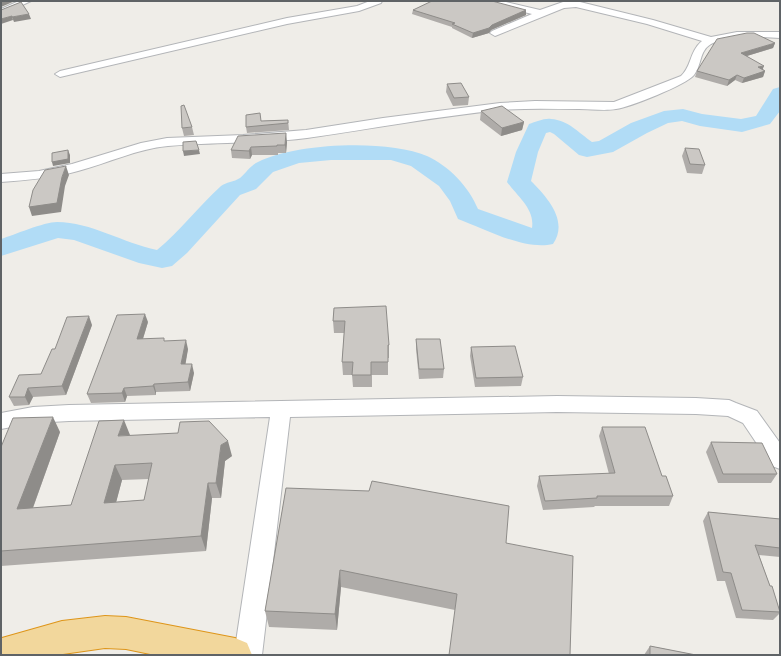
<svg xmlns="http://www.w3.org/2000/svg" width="781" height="656" font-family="'Sofia Sans Condensed',sans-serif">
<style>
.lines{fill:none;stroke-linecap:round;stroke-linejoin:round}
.river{fill:#b1dcf6;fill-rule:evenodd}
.minor-casing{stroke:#b3b5b8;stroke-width:2}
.highway-casing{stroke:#de9519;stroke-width:2}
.minor{fill:#fff;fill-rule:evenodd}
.highway{fill:#f2d79c;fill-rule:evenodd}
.wall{fill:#afaca9;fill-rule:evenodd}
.shaded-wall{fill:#8e8c89}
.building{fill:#cbc8c4;stroke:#8e8c89;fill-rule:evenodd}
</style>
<rect width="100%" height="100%" fill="#efede8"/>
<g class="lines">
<path class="river" d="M780 87V111L770 124 742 132 700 126 682 121 668 123 647 133 613 152 587 157 579 155 554 134 550 132 546 133 538 152 531 181C547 197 569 221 553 244 525 251 485 229 458 219L450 201 439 186 411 166 391 160H331L299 163 273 172 256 189 240 195 187 253 172 266 162 268 139 263 74 240 58 238 1 256V239C14 235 44 222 57 222 91 222 123 243 157 250 180 231 198 207 221 186 226 182 234 182 240 178 246 173 251 165 258 162 295 143 388 139 427 156 449 166 469 187 478 209L532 228C535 209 517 196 507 182L516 152 529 124C536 122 544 118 551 119 568 120 579 133 592 142L599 141 631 123 664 111 683 109 702 114 741 119 756 116 773 89Z"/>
<defs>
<g id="minor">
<path d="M19 1H31L1 15V9Z"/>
<path d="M370 1H382L381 3 359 11 287 24 60 77 55 74 60 71 287 18 357 6Z"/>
<path d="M487 1H502L540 10 563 2 576 1 653 20 711 37 737 32H780V38C759 37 731 33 711 44 699 51 702 65 694 75 686 85 630 107 616 109 605 111 591 109 579 109 553 109 528 108 502 110 437 116 372 129 307 138 261 144 214 142 168 146 137 149 108 163 78 171 53 178 27 180 1 182V174L39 171 72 164 141 143 167 138 243 135 306 130 383 118 500 103 535 101 614 102 681 76C692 66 689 52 702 41L647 24 576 7 564 8 495 36 490 33 492 31 532 14 488 3Z"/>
<path d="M557 396 696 398 729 400 736 403 757 411 780 443V469L772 466 743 423 728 416 696 414 557 412 290 417 262 655H234L270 417 69 421 33 423 1 429V413L33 407 69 405Z"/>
</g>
<path id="highway" d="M105 616 126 617 235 638 247 643 252 655H155L126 649 105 648 56 655H1L2 638 62 621Z"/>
</defs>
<use href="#minor" class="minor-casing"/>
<use href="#highway" class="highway-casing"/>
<use href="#minor" class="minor"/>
<use href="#highway" class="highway"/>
</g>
<g class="wall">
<path d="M413 10H526V15L491 30 489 33 472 38 452 28V27L412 14Z"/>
<path d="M775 43 773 48 747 56 763 69 765 71 763 77 742 83 735 80 727 86 695 77 697 71Z"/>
<path d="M447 84 469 97 468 105 453 106 446 92Z"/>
<path d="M481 111 524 122 522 130 501 136 480 120Z"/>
<path d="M288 120 289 130 247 133 246 127 261 121Z"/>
<path d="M192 127 194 135 184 136 182 128Z"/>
<path d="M287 142 286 153H278V155H252L250 159 232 158 231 150Z"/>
<path d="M685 148 705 165 702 174 687 173 682 156Z"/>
<path d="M334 308 389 345V358H388V375H372V387H353L352 375H343L342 362 344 333H334L333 321Z"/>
<path d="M148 322 143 339 165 341 188 349 185 364 194 373 190 391 156 392V395L127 396 125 402 91 403 87 394Z"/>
<path d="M92 325 66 395 33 397 29 405 14 406 9 397 41 374 55 349Z"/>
<path d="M416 339 444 369 443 378 419 379 416 349Z"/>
<path d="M471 347 523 377 521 386 475 387 470 356Z"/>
<path d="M602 427 662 476 673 496 669 506H595L594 507 543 510 537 486 539 476 609 474 599 436Z"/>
<path d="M60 432 33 508 71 505 130 436 232 456 225 461 221 498H212L206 551 1 566V447ZM149 479 144 500 116 502 122 480Z"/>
<path d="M711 442 777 474 771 483H718L706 452Z"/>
<path d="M286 488 509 506 455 610 341 587 337 630 269 627 265 611Z"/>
<path d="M708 512 780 519V557L759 555 770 586 780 611V613L773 620 736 618 725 581H717L703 521Z"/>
<path d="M650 646 696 655H644Z"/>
</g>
<g class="shaded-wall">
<path d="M4 1H15L1 7V2Z"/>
<path d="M526 10V15L491 30 489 33 472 38 473 33Z"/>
<path d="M29 14 31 19 14 22 12 17Z"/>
<path d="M12 16 13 20 1 24V19Z"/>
<path d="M775 43 773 48 740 58 741 53Z"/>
<path d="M764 66 762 71 758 67Z"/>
<path d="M765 71 763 77 742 83 744 78Z"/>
<path d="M737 75 735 80 727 86 729 80Z"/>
<path d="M524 122 522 130 501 136 502 128Z"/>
<path d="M286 133 287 142 286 153 285 145Z"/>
<path d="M251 147 252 155 250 159 249 151Z"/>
<path d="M68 150 70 155V163L53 166 52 162Z"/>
<path d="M199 150 200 154 184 156 183 151Z"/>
<path d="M66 166 69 175 65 186 61 212 32 216 29 207 62 177Z"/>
<path d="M145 314 148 322 140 348 137 339Z"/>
<path d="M89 316 92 325 66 395 62 386Z"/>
<path d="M186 340 188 349 184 373 181 364Z"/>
<path d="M192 364 194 373 190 391 188 382Z"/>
<path d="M154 384 156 392V395L153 386Z"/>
<path d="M28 388 33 397 29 405 25 397Z"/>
<path d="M124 388 127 396 125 402 122 393Z"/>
<path d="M53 417 60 432 27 524 17 509Z"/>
<path d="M124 420 130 435 118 436Z"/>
<path d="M228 441 232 456 225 461 221 498 216 483 221 445Z"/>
<path d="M115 465 122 480 112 518 104 503Z"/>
<path d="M208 483 212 498 206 551 201 536Z"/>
<path d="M340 570 341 587 337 630 335 614Z"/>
</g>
<g class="building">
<path d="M432 1H492L526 10 492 25 489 28 473 33 452 24 455 23 413 10Z"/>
<path d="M21 2 29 14 12 17V16L1 19V10Z"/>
<path d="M747 33H754L775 43 741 53 764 66 758 67 765 71 744 78 737 75 729 80 697 71 717 39Z"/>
<path d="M461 83 469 97 454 98 447 84Z"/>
<path d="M184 105 192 127 182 128 181 106Z"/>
<path d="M502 106 524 122 502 128 481 111Z"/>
<path d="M260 113 261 121 288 120V123L246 127V115Z"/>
<path d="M286 133 285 145H277V146L251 147 249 151 231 150 238 136Z"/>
<path d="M196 141 199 150 183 151V142Z"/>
<path d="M685 148 699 149 705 165 690 164Z"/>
<path d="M68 150V159L52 162V153Z"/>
<path d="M66 166 62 177 57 203 29 207 33 190 45 170Z"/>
<path d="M386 306 389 345H388V362H371V375H352L353 362H342L345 321H333L334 308Z"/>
<path d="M145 314 137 339 164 338V341L186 340 181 364H192L188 382 154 384 153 386 124 388 122 393 87 394 117 315Z"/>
<path d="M89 316 62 386 28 388 25 397H9L19 375 41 374 52 349H55L67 317Z"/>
<path d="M416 339H440L444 369H419Z"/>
<path d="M515 346 523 377 476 378 471 347Z"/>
<path d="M53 417 17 509 71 505 99 421 124 420 118 436 178 433 180 422 209 421 228 441 221 445 216 483H208L201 536 1 551V447L13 418ZM152 463 144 500 104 503 115 465Z"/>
<path d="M602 427H645L662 476H666L673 496H597V498L545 501 539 476 615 473Z"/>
<path d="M711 442 762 443 777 474H723Z"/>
<path d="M372 481 509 506 506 543 573 556 570 655H449L457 594 340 570 335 614 265 611 286 488 369 491Z"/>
<path d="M708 512 780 519V548L755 545 770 586H772L780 612 742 610 731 573 723 572Z"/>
<path d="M650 646 696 655H650Z"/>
</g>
<rect width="781" height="656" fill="none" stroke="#5f6366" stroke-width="4"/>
</svg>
